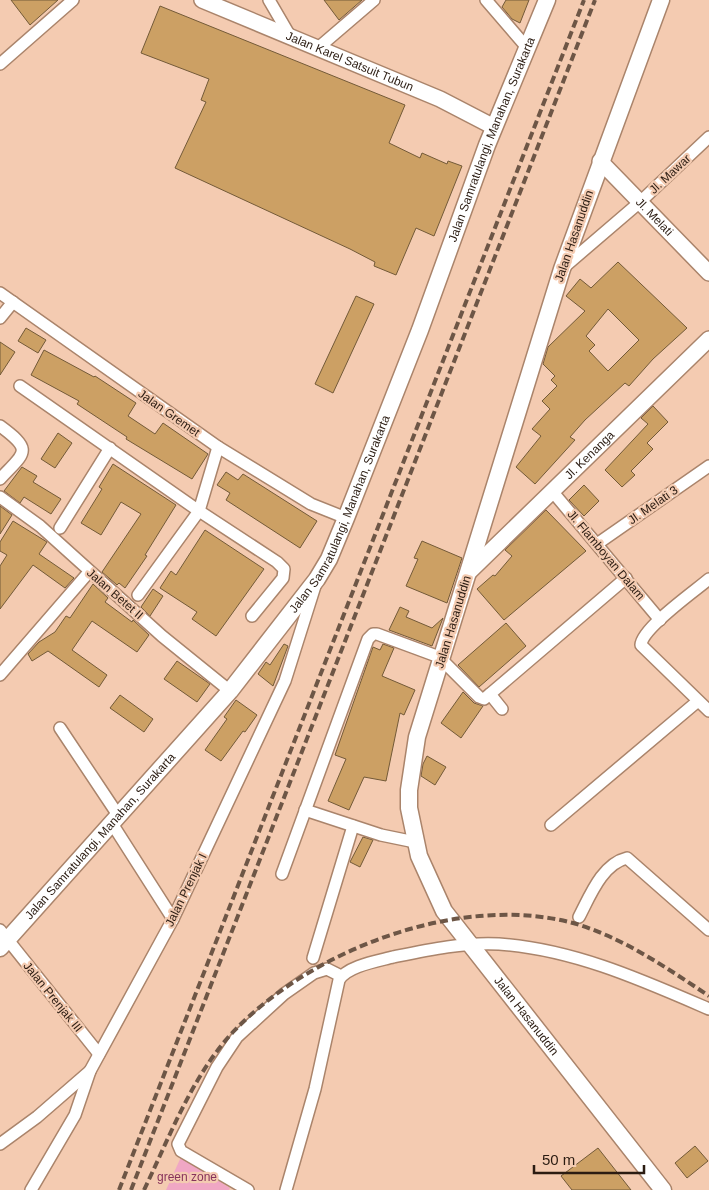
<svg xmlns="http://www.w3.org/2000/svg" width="709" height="1190" font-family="Helvetica,sans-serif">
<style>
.green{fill:#f0a7c4}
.building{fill:#cca064;stroke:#735a38;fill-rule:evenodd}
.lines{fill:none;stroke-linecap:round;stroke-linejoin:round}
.minor-casing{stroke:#aa846b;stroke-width:14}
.tertiary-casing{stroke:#aa846b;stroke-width:18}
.secondary-casing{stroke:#aa846b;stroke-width:19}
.minor{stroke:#fff;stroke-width:11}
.tertiary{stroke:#fff;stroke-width:15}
.secondary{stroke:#fff;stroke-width:16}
.rail{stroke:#6d5646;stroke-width:4;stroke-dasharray:8 4;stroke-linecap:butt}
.labels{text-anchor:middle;stroke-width:4.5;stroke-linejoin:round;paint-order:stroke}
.street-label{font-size:12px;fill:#2b1c12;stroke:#f4cbb1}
.park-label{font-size:12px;fill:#87335b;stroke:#f4cbb1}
</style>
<rect width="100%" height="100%" fill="#f4cbb1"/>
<path class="green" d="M181 1157 230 1188 229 1190H166Z"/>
<g class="building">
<path d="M11 0H58L30 25Z"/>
<path d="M324 0H362L339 20Z"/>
<path d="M506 0H529L520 23 512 19 502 7Z"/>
<path d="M160 6 405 105 389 143 420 158 422 153 447 164 448 161 462 166 434 236 416 228 396 275 374 266 375 262 350 249 175 168 206 102 201 100 209 79 141 53Z"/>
<path d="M618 262 687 328 653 359 629 386 625 383 585 420 570 437 575 440 535 484 516 467 541 436 532 429 550 409 542 401 557 386 551 380 555 376 543 364 548 347 585 311 566 296 580 279 591 288ZM608 309 639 340 608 371 589 351 595 345 586 336Z"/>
<path d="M356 296 374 304 333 393 315 384Z"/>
<path d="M26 328 46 340 38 353 18 341Z"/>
<path d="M0 342 15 352 0 375Z"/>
<path d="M44 350 94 377 95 376 136 403 128 416 155 434 163 423 208 454 192 479 126 439 127 437 77 404 79 401 31 375Z"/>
<path d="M653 406 668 422 647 443 653 449 631 471 635 475 622 487 605 470 648 424 641 418Z"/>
<path d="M58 433 72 443 55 468 41 459Z"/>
<path d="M113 464 176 505 145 555 147 556 125 588 119 583 117 585 102 572 141 514 121 502 101 535 81 523 102 489 99 487Z"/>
<path d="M22 467 37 476 33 482 61 499 51 514 24 497 20 503 4 491Z"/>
<path d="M226 472 238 480 243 474 317 521 300 548 226 500 230 493 217 485Z"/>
<path d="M584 485 599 501 584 516 569 500Z"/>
<path d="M0 506 12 515 0 534Z"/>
<path d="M546 510 586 551 504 620 477 589 493 575 495 576 512 556 505 550Z"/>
<path d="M13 521 47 542 39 554 74 578 65 588 33 565 0 609V566L7 555 0 551V542Z"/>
<path d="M205 530 264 569 216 636 192 619 197 612 160 588 171 571 176 575Z"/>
<path d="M422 541 462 558 447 603 406 586 418 559 414 558Z"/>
<path d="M93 584 108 598 105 602 132 622 133 620 149 635 137 652 92 621 72 650 107 675 99 687 48 651 32 661 28 654 39 642 55 632 66 616 70 618Z"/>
<path d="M153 589 163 596 150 616 141 607Z"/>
<path d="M400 607 409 611 406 617 432 628 443 618 432 646 389 630Z"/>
<path d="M506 623 526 646 479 687 458 665Z"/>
<path d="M284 644 288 646 273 686 258 674 266 662 270 665Z"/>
<path d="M383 644 394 648 382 676 415 690 404 715 400 713 386 781 364 777 349 810 328 801 346 759 335 755 373 647 380 650Z"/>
<path d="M177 661 210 684 197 702 164 679Z"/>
<path d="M463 692 474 703 483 706 461 738 441 723Z"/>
<path d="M120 695 153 719 144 732 110 708Z"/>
<path d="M236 700 257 715 245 732 243 731 221 761 205 750 227 719 224 717Z"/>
<path d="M427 756 446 767 435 785 421 776 423 764Z"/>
<path d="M363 837 373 840 360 867 350 862Z"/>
<path d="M695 1146 708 1161 687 1178 675 1163Z"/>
<path d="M598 1148 631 1190H572L561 1176Z"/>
</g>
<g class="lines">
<defs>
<g id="minor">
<path d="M269 0 290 36"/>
<path d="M486 0 523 43"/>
<path d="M318 48 374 0"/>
<path d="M0 64 73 0"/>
<path d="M563 268 640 202 709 137"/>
<path d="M0 293 218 447 311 504 346 518"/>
<path d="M0 318 13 302"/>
<path d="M20 386 199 511 277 562 284 569 283 578 252 616"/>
<path d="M0 426C34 451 25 452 0 479"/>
<path d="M552 491 660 620"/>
<path d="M0 497 40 526 162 636 230 691"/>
<path d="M60 528 110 448"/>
<path d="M597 544 709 466"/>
<path d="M709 579C695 591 642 628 641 645L709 711"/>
<path d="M138 595 199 511 218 447"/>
<path d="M442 660 479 697 484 699 490 694"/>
<path d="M0 675 89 572"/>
<path d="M502 709 490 694 626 578"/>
<path d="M60 728 118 815"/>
<path d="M305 810 381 835 415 842"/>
<path d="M111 822 173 919"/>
<path d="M551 825 698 701"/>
<path d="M282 874 368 639 373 634H377L442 658"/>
<path d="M579 917C590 896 602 864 627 858L709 930"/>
<path d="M0 930 99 1054"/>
<path d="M313 958 353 826"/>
<path d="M0 1144 37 1117 90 1071"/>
<path d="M31 1190 75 1115 90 1071 173 919 285 681 315 586"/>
<path d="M248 1190 181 1151 178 1144 217 1067 237 1037 284 994 314 973 327 969 341 976"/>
<path d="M286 1190 315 1089 339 980C347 966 378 961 393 957 427 950 464 942 499 944 573 949 642 980 709 1009"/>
</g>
<g id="tertiary">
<path id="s1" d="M202 0 440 99 494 127"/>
<path id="s2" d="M600 161 709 273"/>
<path id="s3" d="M469 572 709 339"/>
</g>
<g id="secondary">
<path id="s4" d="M661 0 562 269 417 737 409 790V808L419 856 444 911 663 1190"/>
<path id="s5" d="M0 948 230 691 317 579 329 559 346 518 420 330 487 145 547 0"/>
</g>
</defs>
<use href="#minor" class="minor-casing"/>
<use href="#tertiary" class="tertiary-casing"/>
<use href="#secondary" class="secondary-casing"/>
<use href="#minor" class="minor"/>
<use href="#tertiary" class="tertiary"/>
<use href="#secondary" class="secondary"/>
<g class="rail">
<path d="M119 1190 584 0"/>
<path d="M131 1190 595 0"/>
<path d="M144 1190C170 1136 192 1076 233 1032 312 949 460 893 573 923 622 937 667 968 709 996"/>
</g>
</g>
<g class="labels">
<g class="street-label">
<text dy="4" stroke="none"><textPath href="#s1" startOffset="160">Jalan Karel Satsuit Tubun</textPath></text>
<text dy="4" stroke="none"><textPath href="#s5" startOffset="960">Jalan Samratulangi, Manahan, Surakarta</textPath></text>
<text transform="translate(670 174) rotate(-43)" y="4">Jl. Mawar</text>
<text dy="4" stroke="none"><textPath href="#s2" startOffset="78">Jl. Melati</textPath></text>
<text transform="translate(574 236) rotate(-71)" y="4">Jalan Hasanuddin</text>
<text transform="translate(169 413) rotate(35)" y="4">Jalan Gremet</text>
<text dy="4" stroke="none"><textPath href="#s3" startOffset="168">Jl. Kenanga</textPath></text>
<text transform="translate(653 505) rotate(-35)" y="4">Jl. Melati 3</text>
<text dy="4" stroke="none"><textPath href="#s5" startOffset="555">Jalan Samratulangi, Manahan, Surakarta</textPath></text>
<text transform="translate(606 555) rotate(50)" y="4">Jl. Flamboyan Dalam</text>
<text transform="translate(115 594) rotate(41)" y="4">Jalan Betet II</text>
<text transform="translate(453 622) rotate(-73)" y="4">Jalan Hasanuddin</text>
<text dy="4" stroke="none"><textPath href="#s5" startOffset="150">Jalan Samratulangi, Manahan, Surakarta</textPath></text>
<text transform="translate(186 890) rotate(-64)" y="4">Jalan Prenjak I</text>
<text transform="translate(53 997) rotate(51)" y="4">Jalan Prenjak III</text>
<text dy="4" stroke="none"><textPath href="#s4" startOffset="1091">Jalan Hasanuddin</textPath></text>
</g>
<g class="park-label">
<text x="187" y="1181">green zone</text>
</g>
</g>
<path d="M534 1165v8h110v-8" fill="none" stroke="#2b1c12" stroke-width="2.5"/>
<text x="542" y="1165" font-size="15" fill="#2b1c12" stroke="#f4cbb1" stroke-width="4" paint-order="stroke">50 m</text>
</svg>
